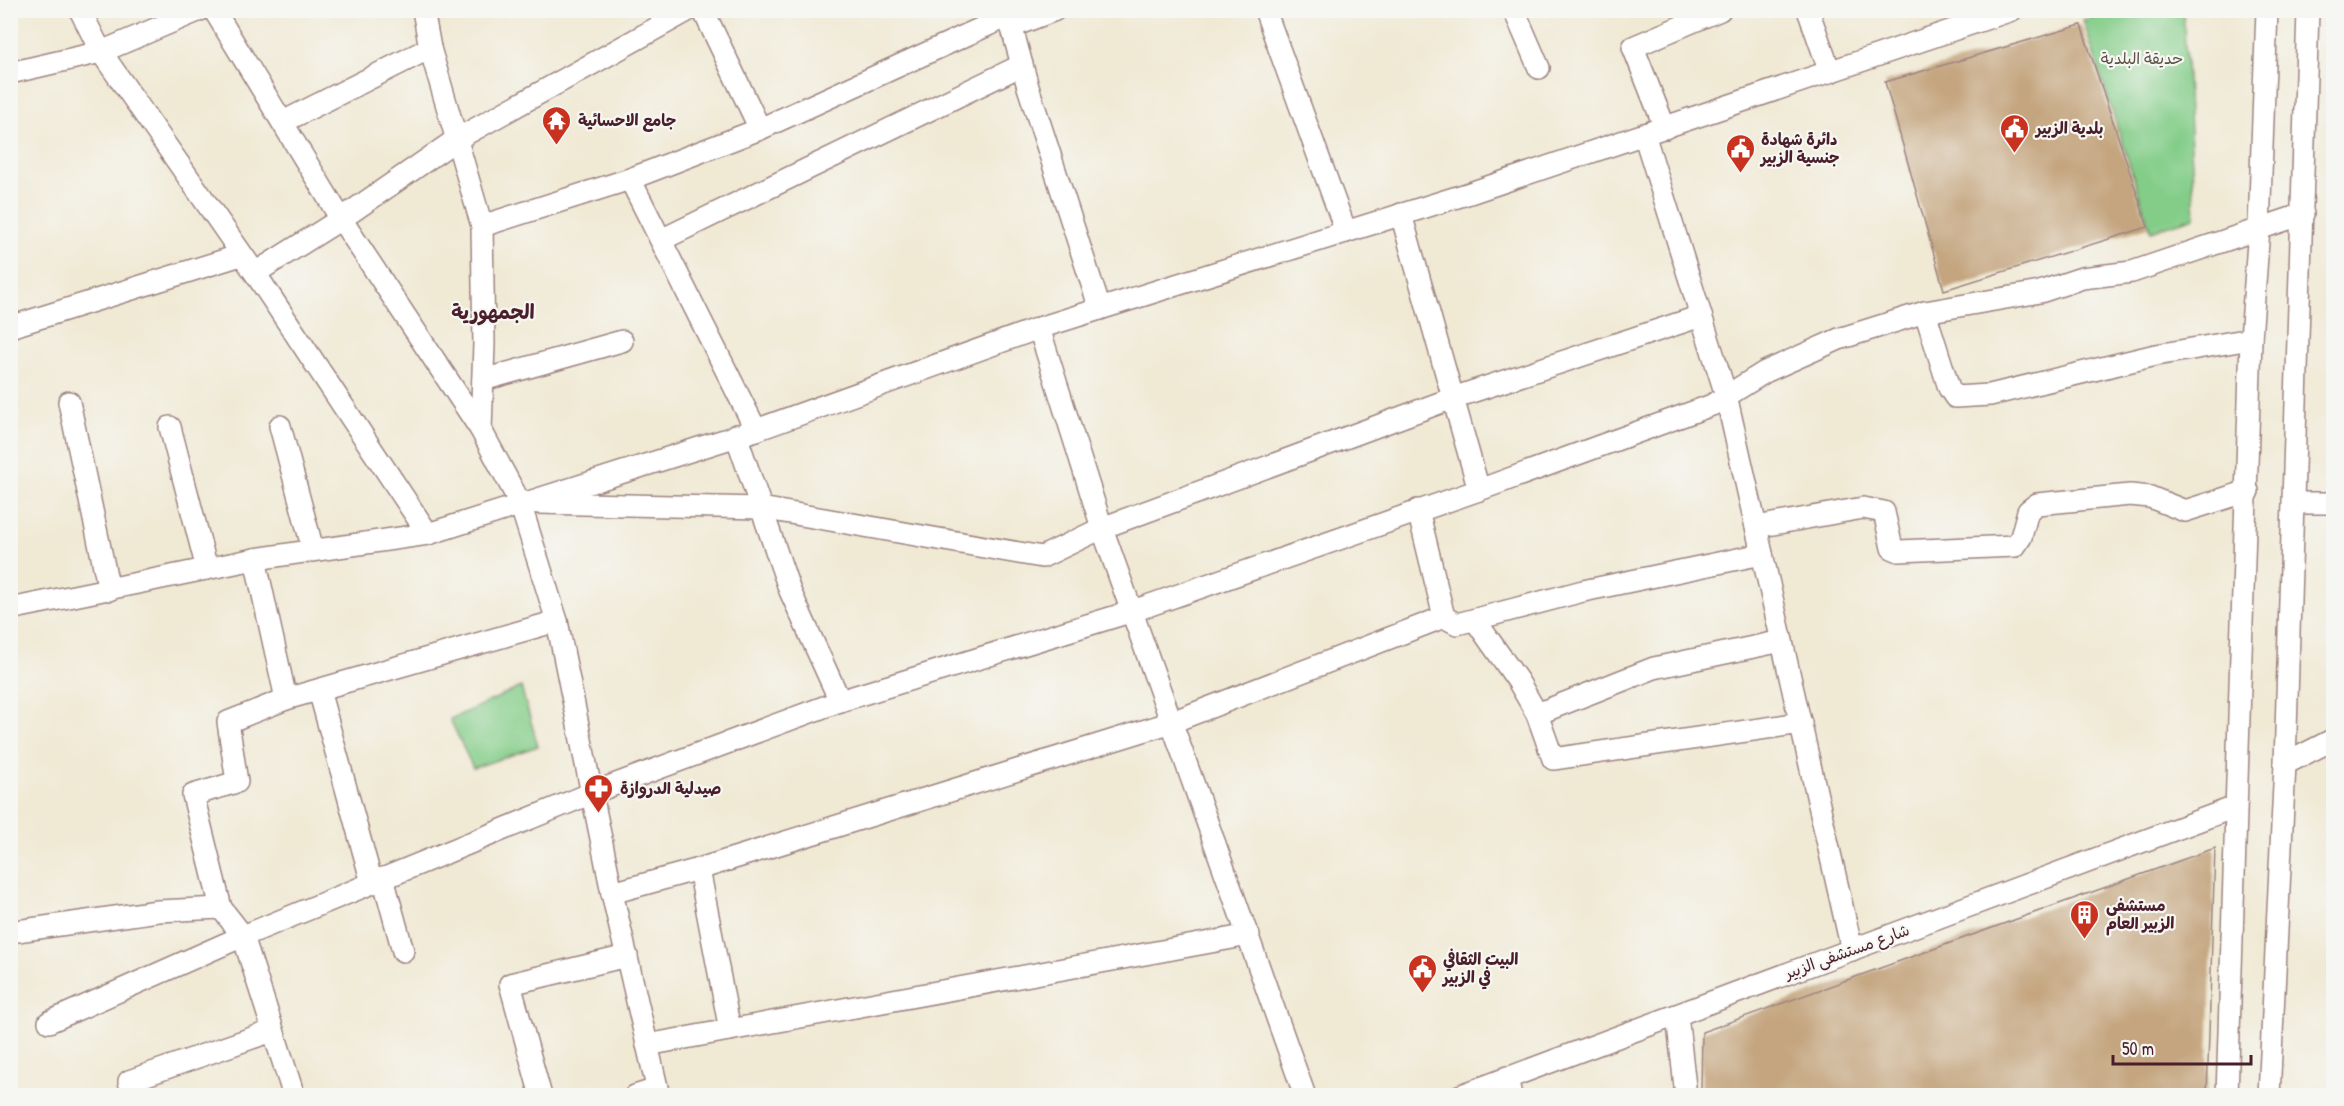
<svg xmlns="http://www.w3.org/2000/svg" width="2344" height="1106" font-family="'Patrick Hand','Playpen Sans Arabic',sans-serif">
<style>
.green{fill:#84cd89;stroke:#67765a;stroke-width:1.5}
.building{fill:#c4a57f}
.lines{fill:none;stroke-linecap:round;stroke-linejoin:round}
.minor-casing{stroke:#9d8480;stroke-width:24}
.minor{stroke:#fff;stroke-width:21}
.labels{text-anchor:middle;stroke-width:4.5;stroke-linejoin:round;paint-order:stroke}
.park-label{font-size:16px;fill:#5b5347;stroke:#f6f6f2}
.poi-label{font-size:16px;font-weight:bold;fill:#4a1f2b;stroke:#f6f6f2;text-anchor:start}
.street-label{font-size:16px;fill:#4a1f2b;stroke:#f6f6f2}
.quarter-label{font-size:20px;font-weight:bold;fill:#4a1f2b;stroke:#f6f6f2}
</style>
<rect width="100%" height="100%" fill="#f6f6f2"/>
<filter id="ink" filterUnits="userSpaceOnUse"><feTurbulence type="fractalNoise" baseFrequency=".0167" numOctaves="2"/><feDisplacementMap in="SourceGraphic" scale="12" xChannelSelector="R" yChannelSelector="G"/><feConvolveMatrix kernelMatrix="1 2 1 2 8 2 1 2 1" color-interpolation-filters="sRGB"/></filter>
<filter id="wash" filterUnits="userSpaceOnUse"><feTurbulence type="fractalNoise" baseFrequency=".008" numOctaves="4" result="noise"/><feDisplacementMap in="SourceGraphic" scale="24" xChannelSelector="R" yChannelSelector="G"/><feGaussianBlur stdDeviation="1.35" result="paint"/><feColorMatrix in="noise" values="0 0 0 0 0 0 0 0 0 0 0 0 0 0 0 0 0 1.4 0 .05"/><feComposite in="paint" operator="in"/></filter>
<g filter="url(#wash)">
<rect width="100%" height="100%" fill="#f0e9d4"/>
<g class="green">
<path d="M2115 11H2183L2195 217 2151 231 2083 20Z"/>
<path d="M521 687 538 746 473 768 450 719Z"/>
</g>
<g id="blocks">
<g class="building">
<path d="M2081 25 2148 227 1944 290 1885 82Z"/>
<path d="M2215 848 2207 1095H1701L1702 1032Z"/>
</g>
</g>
</g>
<g filter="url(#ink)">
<use href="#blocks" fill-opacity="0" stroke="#9d8480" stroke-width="1.5"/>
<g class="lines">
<defs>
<g id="minor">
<path d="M80 10 101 52 255 273 428 534"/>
<path d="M214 10 341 219 481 430 520 503 557 621 612 893 659 1096"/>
<path d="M423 10 430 48 482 226 484 344 481 430"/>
<path d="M703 10 760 129"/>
<path d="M1007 10 1028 87 1100 309"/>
<path d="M1265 10 1346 232"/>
<path d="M1514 10 1539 68"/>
<path d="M1808 10 1830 72"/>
<path d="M1011 27 1055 10"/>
<path d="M10 73 101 52 200 10"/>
<path d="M283 122 430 48"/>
<path d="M1665 128 1633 47 1720 10"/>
<path d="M1644 134 1726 395 1852 950"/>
<path d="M630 179 756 430"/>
<path d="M1401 214 1479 490"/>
<path d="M482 226 630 179 760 129 1008 16"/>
<path d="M661 240 1022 65"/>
<path d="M255 273 341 219 457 139 689 10"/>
<path d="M1925 312 1949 388 1955 397 1990 395 2156 355 2251 339"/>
<path d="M10 327 241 255"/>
<path d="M1039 328 1102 528 1305 1096"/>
<path d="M483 380 622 341"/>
<path d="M69 402 109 590"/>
<path d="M280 426 313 550"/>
<path d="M170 427 207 569"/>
<path d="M736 435 790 591 840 701"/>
<path d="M538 503 761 508 1042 557 1102 528 1453 398 1701 316"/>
<path d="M2294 503H2334"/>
<path d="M1418 510 1444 617 1457 624 1583 591 1762 554"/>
<path d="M1756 527 1863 508 1884 512 1892 548 1899 551 2015 546 2021 537 2028 511 2037 504 2130 495 2150 497 2185 511 2248 491"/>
<path d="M255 559 286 699"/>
<path d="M10 609 255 559 428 534 756 430 1039 328 1470 193 2012 10"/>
<path d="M1475 620 1518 681 1537 714 1553 759 1801 723"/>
<path d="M319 690 372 883"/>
<path d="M1537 714 1654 668 1782 641"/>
<path d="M2285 764 2334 739"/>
<path d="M699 869 730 1030"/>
<path d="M383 878 403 951"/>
<path d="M612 893 699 869 1172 722 1444 617"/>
<path d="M10 932 158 911 221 908"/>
<path d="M1677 1015 1686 1096"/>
<path d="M49 1022 243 936 592 793 840 701 1133 611 1479 490 1712 405 1765 372 1839 339 1925 312 2040 292 2082 278 2132 272 2303 214"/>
<path d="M647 1045 1249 935"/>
<path d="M1507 1077 1511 1096"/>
<path d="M133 1096 129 1081 272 1031"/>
<path d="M294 1096 243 936 221 908 193 795 237 782 228 722 286 699 557 621"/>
<path d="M541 1096 510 984 627 956"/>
<path d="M635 1096 657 1089"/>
<path d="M1459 1096 2235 807"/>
<path d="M2227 1096 2251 339 2259 228 2267 10"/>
<path d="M2269 1096 2285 764 2308 10"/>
</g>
</defs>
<use href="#minor" class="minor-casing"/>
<use href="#minor" class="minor"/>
</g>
</g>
<defs>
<symbol id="temple-pin" viewBox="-11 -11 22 30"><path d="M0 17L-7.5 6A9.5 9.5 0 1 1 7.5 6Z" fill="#c8321e" stroke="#f6f6f2"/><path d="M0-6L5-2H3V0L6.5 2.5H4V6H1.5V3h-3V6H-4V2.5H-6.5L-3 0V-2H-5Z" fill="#fff"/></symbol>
<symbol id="civic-pin" viewBox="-11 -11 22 30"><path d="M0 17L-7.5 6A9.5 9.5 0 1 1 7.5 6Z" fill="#c8321e" stroke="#f6f6f2"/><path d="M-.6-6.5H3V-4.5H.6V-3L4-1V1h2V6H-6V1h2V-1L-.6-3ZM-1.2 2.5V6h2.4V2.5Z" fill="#fff"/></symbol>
<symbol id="pharmacy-pin" viewBox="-11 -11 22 30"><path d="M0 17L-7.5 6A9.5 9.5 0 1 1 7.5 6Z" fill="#c8321e" stroke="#f6f6f2"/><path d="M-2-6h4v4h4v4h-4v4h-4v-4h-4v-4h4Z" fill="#fff"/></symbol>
<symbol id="building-pin" viewBox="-11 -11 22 30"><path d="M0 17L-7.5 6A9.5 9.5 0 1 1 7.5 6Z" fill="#c8321e" stroke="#f6f6f2"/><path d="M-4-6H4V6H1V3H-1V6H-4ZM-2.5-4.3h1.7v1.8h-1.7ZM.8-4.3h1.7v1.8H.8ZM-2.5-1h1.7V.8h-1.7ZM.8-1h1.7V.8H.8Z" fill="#fff"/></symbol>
</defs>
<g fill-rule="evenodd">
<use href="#temple-pin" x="540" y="104" width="33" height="45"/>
<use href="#civic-pin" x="1998" y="112" width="33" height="45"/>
<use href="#civic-pin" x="1724" y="132" width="33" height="45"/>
<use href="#pharmacy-pin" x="582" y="772" width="33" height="45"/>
<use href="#building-pin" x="2068" y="898" width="33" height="45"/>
<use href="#civic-pin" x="1406" y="952" width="33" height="45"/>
</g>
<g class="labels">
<g class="park-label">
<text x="2142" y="64">حديقة البلدية</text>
</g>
<g class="poi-label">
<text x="578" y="126">جامع الاحسائية</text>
<text x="2036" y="134">بلدية الزبير</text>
<text x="1761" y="145">دائرة شهادة<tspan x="1761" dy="18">جنسية الزبير</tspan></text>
<text x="620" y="794">صيدلية الدروازة</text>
<text x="2106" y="911">مستشفى<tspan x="2106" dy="18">الزبير العام</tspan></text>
<text x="1443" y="965">البيت الثقافي<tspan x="1443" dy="18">في الزبير</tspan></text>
</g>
<g class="street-label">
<text transform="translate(1847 951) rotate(-20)" y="6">شارع مستشفى الزبير</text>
</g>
<g class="quarter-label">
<text x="493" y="319">الجمهورية</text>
</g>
</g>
<rect width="2344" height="1106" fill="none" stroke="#f6f6f2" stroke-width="36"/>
<path d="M2113 1055v9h138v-9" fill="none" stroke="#4a1f2b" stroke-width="3"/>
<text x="2122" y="1055" font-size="18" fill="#4a1f2b" stroke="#f6f6f2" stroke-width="4.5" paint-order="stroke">50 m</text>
</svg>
